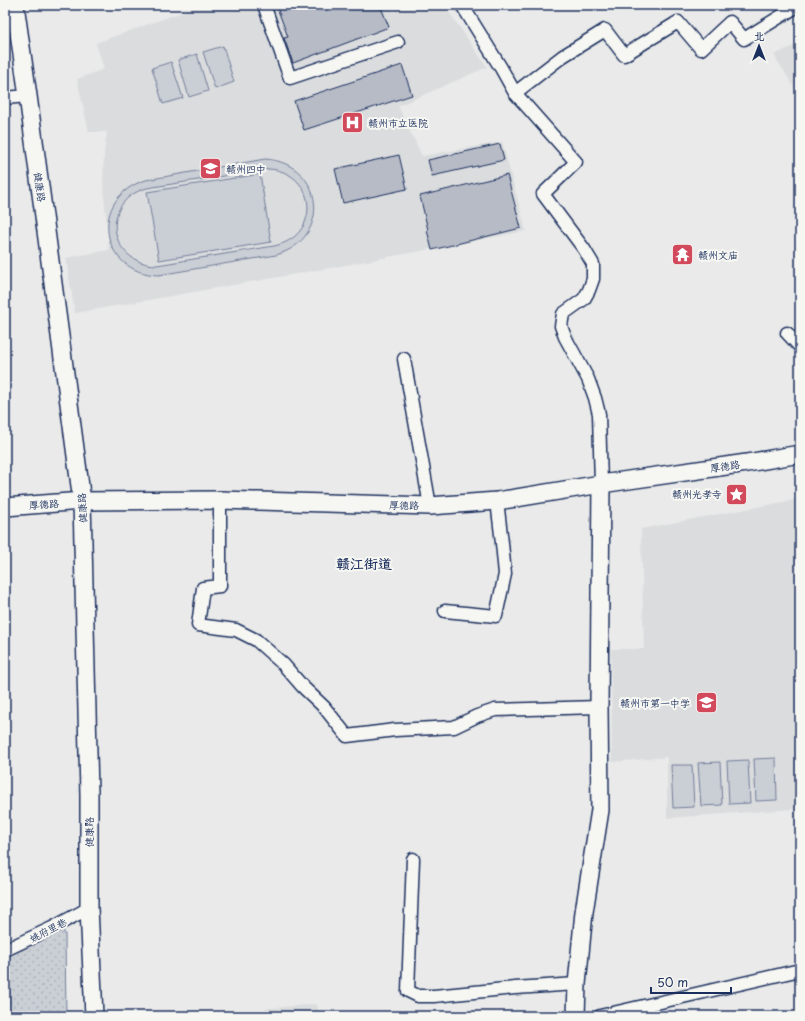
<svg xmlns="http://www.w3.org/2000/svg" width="805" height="1021" font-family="'Playpen Sans','LXGW WenKai TC',sans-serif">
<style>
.built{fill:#dadcde}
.park{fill:url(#park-dots);stroke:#727e9a}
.pitch{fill:#caced5;stroke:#727e9a;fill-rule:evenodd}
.building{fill:#b6bbc6;stroke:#1b2f5e}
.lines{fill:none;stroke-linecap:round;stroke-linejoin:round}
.street-casing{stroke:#1b2f5e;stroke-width:15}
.secondary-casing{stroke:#1b2f5e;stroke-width:20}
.street{stroke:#f6f6f2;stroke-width:12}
.secondary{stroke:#f6f6f2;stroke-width:17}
.labels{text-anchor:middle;stroke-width:4;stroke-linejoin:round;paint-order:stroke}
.poi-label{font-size:10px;fill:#1b2f5e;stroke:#f6f6f2;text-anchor:start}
.street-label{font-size:10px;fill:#1b2f5e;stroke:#f6f6f2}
.district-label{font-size:14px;font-weight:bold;fill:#1b2f5e;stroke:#f6f6f2}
</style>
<defs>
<pattern id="park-dots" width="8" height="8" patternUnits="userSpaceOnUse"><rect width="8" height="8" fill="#caced5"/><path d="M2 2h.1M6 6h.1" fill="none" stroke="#adb1b9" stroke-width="1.8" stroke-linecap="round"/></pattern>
</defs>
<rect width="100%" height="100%" fill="#e9eae9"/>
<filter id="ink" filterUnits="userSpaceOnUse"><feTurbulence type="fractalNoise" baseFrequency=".025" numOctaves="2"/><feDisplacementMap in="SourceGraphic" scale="8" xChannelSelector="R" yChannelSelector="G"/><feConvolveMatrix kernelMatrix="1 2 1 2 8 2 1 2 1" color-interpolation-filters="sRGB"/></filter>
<g filter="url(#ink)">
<g class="built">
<path d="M202 5H390L393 12 408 5H444L487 67 398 106 422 156 502 142 526 231 335 267 75 313 66 258 109 250 103 183 104 154 107 132H89L77 79 104 69 96 43Z"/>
<path d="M800 43V97L774 55Z"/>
<path d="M800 499V880L794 809 667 818V757L612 762 611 649H644L641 529Z"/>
<path d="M317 1004 319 1016H263V1009Z"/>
</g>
<path class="park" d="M63 930 65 934 66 1016H5V956L47 936Z"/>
<g class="pitch">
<path d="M223 46 234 82 215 89 203 52Z"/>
<path d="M197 54 208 91 189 97 178 60Z"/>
<path d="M171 62 183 98 163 104 152 68Z"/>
<path d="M265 159C325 163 333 239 276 255L159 275C99 274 88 197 146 180ZM268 169C317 171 323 236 274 246L157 265C108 264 99 201 147 188Z"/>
<path d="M260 174 271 242 159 260 147 192Z"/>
<path d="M776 758 777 800 756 801 754 759Z"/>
<path d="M748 760 750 803 729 804 727 761Z"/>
<path d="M720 762 722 805 701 806 698 763Z"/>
<path d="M671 765H692L694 807 673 808Z"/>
</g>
<g class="building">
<path d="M276 5H380L389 27 293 63 284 38 288 37Z"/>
<path d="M402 65 412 95 304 130 294 101Z"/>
<path d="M500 144 504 160 432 176 428 160Z"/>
<path d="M399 155 407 189 343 203 335 169Z"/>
<path d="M507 175 521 228 432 250 427 230H428L420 196Z"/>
</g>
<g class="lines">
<defs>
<g id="street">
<path d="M264 5 290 78 398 42"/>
<path d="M462 5 501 68 515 93 563 56 605 30 624 55 678 22 701 49 730 22 744 39 799 5"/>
<path d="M515 93 576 162 543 194 584 249 593 264V279L589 290 584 299 563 314 561 326 565 337 588 379 595 398 599 414 601 484"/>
<path d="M5 98 28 96"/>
<path d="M787 333 800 347"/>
<path d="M404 359 430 506"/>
<path d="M220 500V586L203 588 198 625 236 630 256 640 283 664 303 687 324 707 347 736 395 730 454 727 477 716 495 710 599 707"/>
<path d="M445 611 496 616 505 574 502 543 497 501"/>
<path d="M413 859 408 991 418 996H434L515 988 577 984"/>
<path d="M5 950 52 928 89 908"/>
<path d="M600 1016 800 970"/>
</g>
<g id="secondary">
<path d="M15 5 28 96 82 501 89 794V908L94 1016"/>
<path d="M5 507 82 501 220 500 430 506 497 501 601 484 747 463 800 454"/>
<path d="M576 1016 577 984 584 912 600 810 599 707 601 484"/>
</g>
</defs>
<use href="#street" class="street-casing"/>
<use href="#secondary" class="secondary-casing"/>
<use href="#street" class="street"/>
<use href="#secondary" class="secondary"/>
</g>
</g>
<defs>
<symbol id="hospital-square" viewBox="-11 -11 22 22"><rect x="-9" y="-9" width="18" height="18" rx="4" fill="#d1495b" stroke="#f6f6f2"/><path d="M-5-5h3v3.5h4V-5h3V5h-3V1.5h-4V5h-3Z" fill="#fff"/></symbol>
<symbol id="school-square" viewBox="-11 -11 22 22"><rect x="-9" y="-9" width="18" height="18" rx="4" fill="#d1495b" stroke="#f6f6f2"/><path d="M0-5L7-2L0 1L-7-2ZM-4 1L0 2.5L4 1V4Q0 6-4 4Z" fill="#fff"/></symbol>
<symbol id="temple-square" viewBox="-11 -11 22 22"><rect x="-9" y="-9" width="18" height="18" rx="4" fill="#d1495b" stroke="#f6f6f2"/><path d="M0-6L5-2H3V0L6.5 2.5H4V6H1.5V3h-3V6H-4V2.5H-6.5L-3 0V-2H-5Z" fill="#fff"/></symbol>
<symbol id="sight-square" viewBox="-11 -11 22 22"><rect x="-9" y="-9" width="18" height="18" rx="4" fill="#d1495b" stroke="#f6f6f2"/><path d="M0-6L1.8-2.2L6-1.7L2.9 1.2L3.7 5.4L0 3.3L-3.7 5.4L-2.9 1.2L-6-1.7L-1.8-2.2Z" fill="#fff"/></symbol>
</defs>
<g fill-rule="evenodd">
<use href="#hospital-square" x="340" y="110" width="25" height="25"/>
<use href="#school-square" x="198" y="156" width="25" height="25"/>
<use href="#temple-square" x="670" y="242" width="25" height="25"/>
<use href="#sight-square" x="724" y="482" width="25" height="25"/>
<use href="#school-square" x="694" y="690" width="25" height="25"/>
</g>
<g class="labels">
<g class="poi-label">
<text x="368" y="127">赣州市立医院</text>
<text x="226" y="173">赣州四中</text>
<text x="698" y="259">赣州文庙</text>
<text x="722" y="498" text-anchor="end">赣州光孝寺</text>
<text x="690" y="707" text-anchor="end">赣州市第一中学</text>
</g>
<g class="street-label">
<text transform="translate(40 187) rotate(82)" y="4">健康路</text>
<text transform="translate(725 466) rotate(-8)" y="4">厚德路</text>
<text transform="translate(44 504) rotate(-4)" y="4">厚德路</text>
<text transform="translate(404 505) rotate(1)" y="4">厚德路</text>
<text transform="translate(82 508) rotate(-93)" y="4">健康路</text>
<text transform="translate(89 832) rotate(-90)" y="4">健康路</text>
<text transform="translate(48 930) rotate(-27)" y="4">姚府里巷</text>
</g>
<g class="district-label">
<text x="364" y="569">赣江街道</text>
</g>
</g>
<rect width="805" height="1021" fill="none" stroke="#f6f6f2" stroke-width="20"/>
<rect x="10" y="10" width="785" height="1001" fill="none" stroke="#1b2f5e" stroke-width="1.5" filter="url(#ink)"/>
<g transform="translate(759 46)" stroke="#f6f6f2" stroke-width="3" paint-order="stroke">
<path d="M0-3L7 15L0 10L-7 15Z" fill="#1b2f5e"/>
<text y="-6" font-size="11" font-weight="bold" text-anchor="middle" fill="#1b2f5e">北</text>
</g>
<path d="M651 987v6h80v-6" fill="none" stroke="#1b2f5e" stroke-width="2"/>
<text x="657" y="987" font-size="12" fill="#1b2f5e" stroke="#f6f6f2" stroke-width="3" paint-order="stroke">50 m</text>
</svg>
